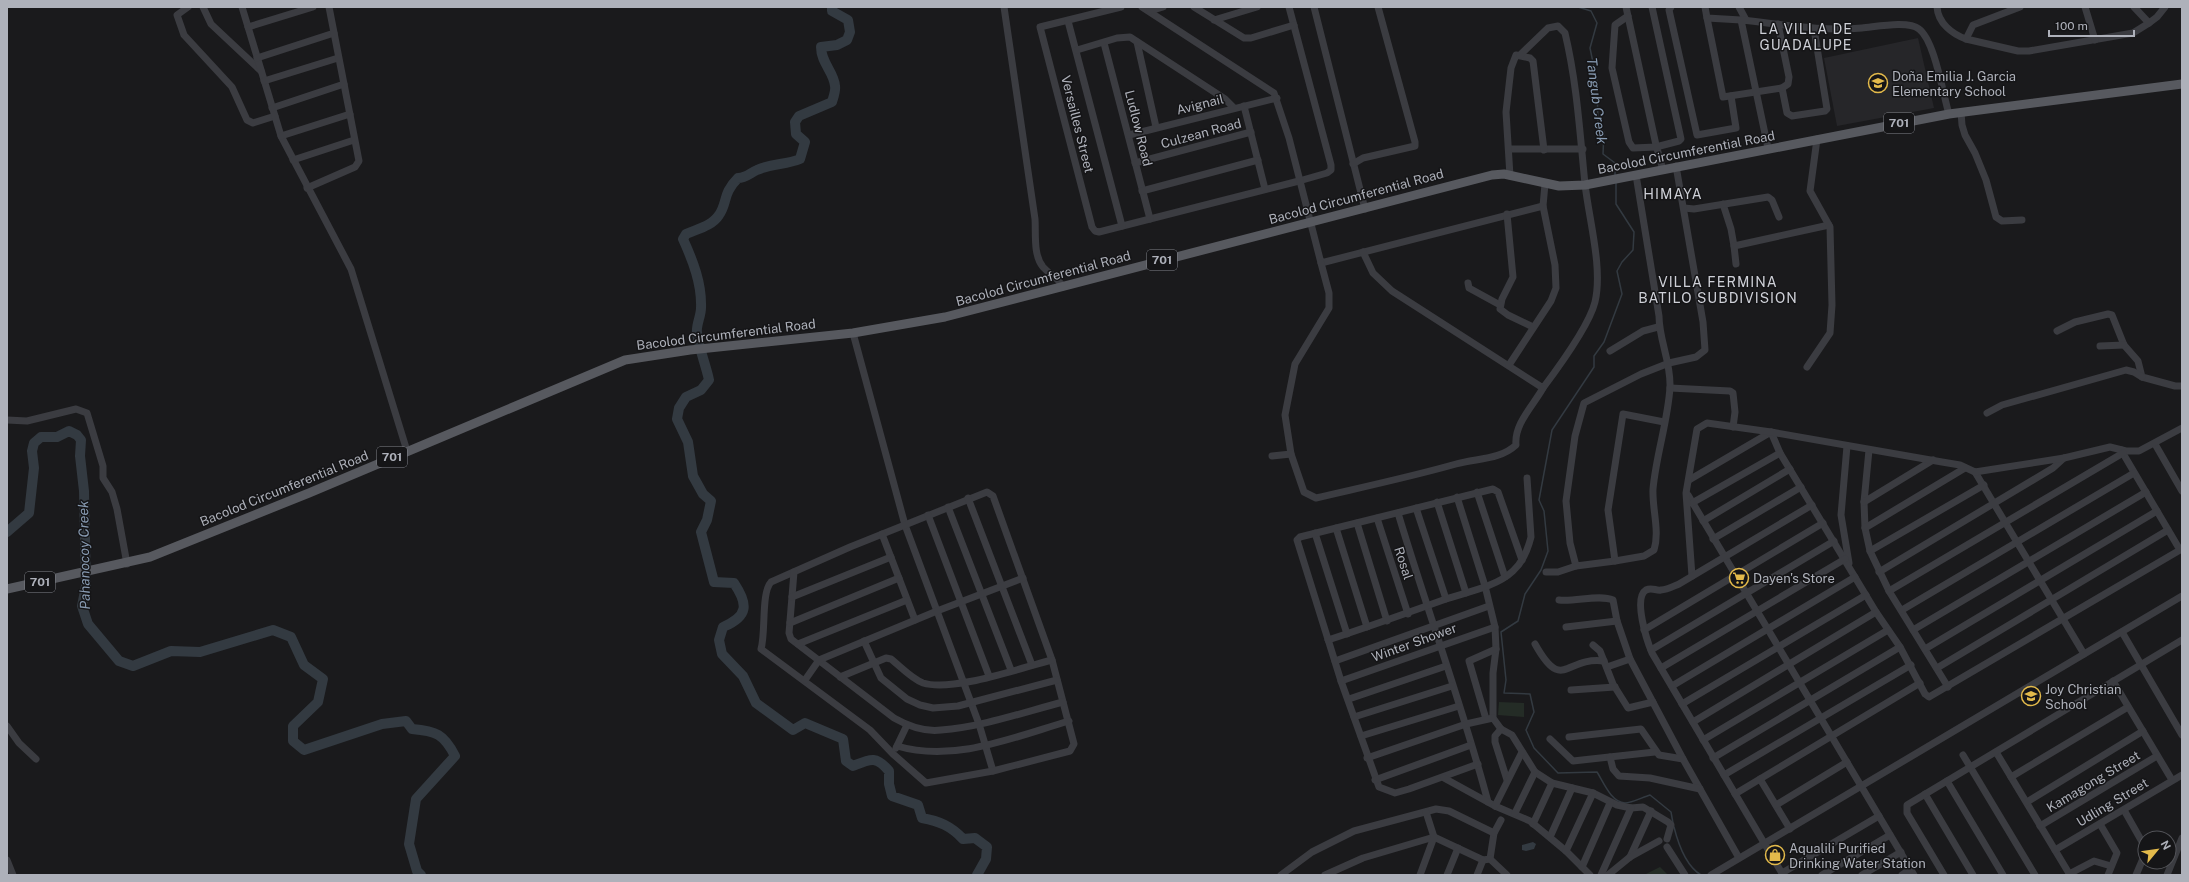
<svg xmlns="http://www.w3.org/2000/svg" width="2189" height="882" font-family="'Public Sans',sans-serif">
<style>
.built{fill:#262629}
.green{fill:#242c26}
.water{fill:#333a41}
.lines{fill:none;stroke-linecap:round;stroke-linejoin:round}
.stream{stroke:#333a41;stroke-width:1.5}
.river{stroke:#333a41;stroke-width:10}
.minor{stroke:#3b3c41;stroke-width:7}
.major{stroke:#57595f;stroke-width:9}
.labels{text-anchor:middle;stroke-width:3;stroke-linejoin:round;paint-order:stroke}
.shield{fill:#151517;stroke:#808289;stroke-width:1}
.shield-label{font-size:12px;font-weight:bold;fill:#aeb1ba}
.poi-label{font-size:13px;fill:#aeb1ba;stroke:#151517;text-anchor:start}
.street-label{font-size:13px;fill:#aeb1ba;stroke:#151517}
.neighbourhood-label{font-size:14px;letter-spacing:1px;fill:#ced0d7;stroke:#151517}
.water-label{font-size:14px;font-style:italic;fill:#889bb2;stroke:#151517}
</style>
<rect width="100%" height="100%" fill="#1a1a1c"/>
<path class="built" d="M1918 38 1934 108 1837 126 1824 58Z"/>
<g class="green">
<path d="M1499 702 1524 703V717L1498 715Z"/>
<path d="M1660 867 1668 875H1644Z"/>
</g>
<path class="water" d="M1533 842 1536 844 1534 849 1526 851 1522 850V845Z"/>
<g class="lines">
<g class="stream">
<path d="M1578 7 1591 11 1597 23 1590 48 1597 82 1598 125 1604 132 1603 154 1615 163V175"/>
<path d="M1616 183V204L1634 232 1633 250 1622 262 1617 271 1622 294 1604 342 1594 356V367L1552 430 1539 500 1544 511 1548 551 1541 570 1525 594 1518 621 1501 632 1506 680 1504 693 1530 694 1534 712 1526 730 1534 748 1558 773 1597 772C1604 783 1611 802 1625 803 1632 803 1643 797 1650 795L1671 812 1673 823"/>
<path d="M1674 827C1678 843 1686 866 1701 875"/>
</g>
<g class="river">
<path d="M832 7V11L848 20 850 32 847 40 837 45 821 47C821 63 834 72 835 86 836 91 833 98 832 102L799 116 795 122 796 134 805 142 800 159C786 165 772 163 757 170 750 173 746 178 738 178 722 194 728 202 719 215 712 226 697 229 686 234L683 239C693 261 702 284 701 308 701 316 696 325 697 332 698 346 706 365 709 380L701 390 686 397 679 408 677 419 688 442 693 476 703 494 711 501 707 520 701 532 714 582 734 583C748 604 749 616 723 627L719 640 722 654 743 676 756 703 793 730 805 723 843 739 846 761 853 766C870 759 876 755 889 771V784L892 796 918 805 922 818C939 821 951 826 963 839L975 838 987 847 986 859 977 875"/>
<path d="M7 532 29 513 34 468 32 451 34 443 41 437H57L69 431 77 435 81 440 80 456 84 491 86 586 82 606 88 624 119 661 133 666 171 651 200 652 273 630 291 637 304 665 323 679 318 702 293 726V741L304 750 382 724 406 721 412 729C436 731 444 734 455 756L416 799 409 844 417 871 421 875"/>
</g>
<g class="minor">
<path d="M188 7 177 15 184 35 232 87 247 120 253 123 275 116"/>
<path d="M203 7 211 24 261 71"/>
<path d="M242 7 281 136 351 269 407 451"/>
<path d="M1004 7 1035 219C1036 233 1033 255 1043 267 1050 275 1057 276 1063 287"/>
<path d="M1121 7 1040 27 1092 227 1095 231 1099 232 1299 181 1327 173 1331 170V165L1289 7"/>
<path d="M1142 7 1274 93 1289 138 1321 263 1543 206"/>
<path d="M1194 7 1244 38H1251L1294 25"/>
<path d="M1314 7 1365 209"/>
<path d="M1626 7 1656 145 1663 170"/>
<path d="M1671 7 1669 10 1697 135 1736 128 1731 96"/>
<path d="M1705 7 1707 18 1741 20"/>
<path d="M1739 7 1746 20"/>
<path d="M1937 7C1938 23 1952 34 1966 39"/>
<path d="M2020 7 1973 25 1966 39 2018 51H2029L2133 33 2149 23"/>
<path d="M2085 7 2095 40"/>
<path d="M2134 7 2149 23 2157 17 2165 7"/>
<path d="M1150 11 1163 7"/>
<path d="M1628 16 1615 25 1612 68 1629 142 1633 148 1656 147 1679 141 1681 139 1652 7"/>
<path d="M1707 18 1723 97 1782 88 1787 113 1792 116 1825 111 1827 109 1814 29"/>
<path d="M1214 20 1257 7"/>
<path d="M1068 21 1122 226"/>
<path d="M1778 24 1789 77 1788 84 1782 88"/>
<path d="M248 27 313 7"/>
<path d="M1137 42 1156 127"/>
<path d="M1104 43 1150 219"/>
<path d="M1077 50 1117 38 1130 37 1225 99 1234 108"/>
<path d="M257 58 334 33"/>
<path d="M264 81 338 58"/>
<path d="M1244 106 1265 189"/>
<path d="M272 108 344 84"/>
<path d="M1961 112 1962 125 1965 135 1975 153 1986 180 1996 217 2002 221 2022 220"/>
<path d="M1129 135 1277 98"/>
<path d="M281 136 350 114"/>
<path d="M1768 148 1741 20C1781 24 1822 32 1862 28 1875 27 1908 20 1919 29 1935 41 1943 95 1949 114"/>
<path d="M1510 149H1583"/>
<path d="M293 160 354 140"/>
<path d="M1135 163 1251 132"/>
<path d="M1353 164 1363 158 1415 146V142L1378 7"/>
<path d="M1510 176 1506 112 1511 68 1516 55 1530 58 1533 61 1544 150"/>
<path d="M307 188 355 167 359 161 329 7"/>
<path d="M1142 191 1258 160"/>
<path d="M1723 204 1731 229 1734 246 1829 225"/>
<path d="M1684 208 1694 209 1768 197 1772 200 1779 217"/>
<path d="M1507 214 1513 277 1502 299 1500 309 1508 315 1533 327"/>
<path d="M1734 246 1736 264"/>
<path d="M1363 252 1373 273 1392 291 1543 388C1558 368 1589 326 1595 302 1603 268 1589 220 1585 184 1580 135 1577 83 1565 33L1558 26 1548 28 1520 55"/>
<path d="M1321 263 1329 293V308L1295 364 1285 415 1291 454 1304 492 1316 498C1363 487 1410 477 1456 464 1477 458 1500 460 1516 445 1514 424 1533 406 1543 388"/>
<path d="M1468 283 1469 288 1500 305"/>
<path d="M2057 331 2075 322 2108 314 2112 315 2124 345 2138 361 2142 377 2175 386H2182"/>
<path d="M853 333 905 525 979 724 993 771"/>
<path d="M2100 346 2124 345"/>
<path d="M1610 351 1643 331 1658 327"/>
<path d="M1509 365 1551 301 1556 288 1555 265 1543 206 1545 184"/>
<path d="M1807 367 1830 333 1832 305 1830 227 1810 191 1817 139"/>
<path d="M1670 388 1730 391 1733 393 1735 412 1733 427"/>
<path d="M1987 413 2002 405 2126 370 2134 372 2142 377"/>
<path d="M7 420 27 421 76 409 87 413 103 466V478L112 492 117 509 127 564"/>
<path d="M1664 422 1623 414 1608 510 1615 561 1576 566 1570 543 1566 501 1575 436 1584 403 1641 374 1669 363 1696 357 1705 350 1703 322 1676 166"/>
<path d="M2155 444 2182 491"/>
<path d="M1847 446 1841 515 1849 563"/>
<path d="M1869 450 1864 502 1865 528 1870 551 1889 591 1948 687"/>
<path d="M1272 456 1291 454"/>
<path d="M1975 472 2084 654"/>
<path d="M1689 480 1771 432 1780 453 1876 612 1900 647 1925 694 1929 697 2180 550 2121 450"/>
<path d="M987 492 993 496 1052 660 1074 744 1070 751 993 771 926 783 893 754 870 730 761 649C766 632 761 593 771 582L850 547Z"/>
<path d="M1477 492 1505 577"/>
<path d="M1688 495 1914 875"/>
<path d="M1457 497 1485 586 1495 627 1496 649 1493 673V718L1501 729 1512 735 1535 772 1552 783 1593 793 1617 805 1631 808 1643 807 1668 822 1671 825 1667 839"/>
<path d="M968 498 1032 665"/>
<path d="M1437 502 1466 593"/>
<path d="M1864 502 1933 460"/>
<path d="M1692 503 1780 453"/>
<path d="M948 507 1011 670"/>
<path d="M1416 508 1446 599"/>
<path d="M1398 513C1427 610 1462 704 1488 802"/>
<path d="M928 515 989 676"/>
<path d="M1377 518 1408 614"/>
<path d="M1703 521 1790 469"/>
<path d="M1357 523 1387 621"/>
<path d="M1336 528 1367 627"/>
<path d="M1865 528 1965 468"/>
<path d="M1315 533 1347 634"/>
<path d="M882 534 915 620"/>
<path d="M1713 539 1801 487"/>
<path d="M1870 551 1984 485"/>
<path d="M1615 561 1644 556 1654 550C1660 531 1652 509 1653 489 1656 455 1668 421 1670 387 1671 362 1659 340 1659 316L1636 175"/>
<path d="M794 572 789 633 791 639 894 718C908 726 924 732 941 730 982 727 1024 712 1063 702"/>
<path d="M1546 572H1558L1576 566"/>
<path d="M1879 572 2053 468 2064 458"/>
<path d="M1692 576 1686 493 1697 429 1707 423 1771 432 1942 462 1960 465 1975 472 2064 458 2110 447 2126 451H2139L2182 428"/>
<path d="M1889 591 2123 453"/>
<path d="M792 597 891 557"/>
<path d="M1559 600C1575 602 1600 594 1613 600L1617 621 1630 659 1683 759"/>
<path d="M1902 610 2134 473"/>
<path d="M790 623 899 578"/>
<path d="M1566 627 1617 621"/>
<path d="M1644 630 1823 523"/>
<path d="M1913 630 2146 492"/>
<path d="M2122 632 2182 735"/>
<path d="M1328 640C1368 627 1407 613 1446 599 1467 592 1496 587 1513 571 1523 562 1528 549 1531 537L1527 478"/>
<path d="M864 641 881 678 907 699 920 705 933 708 958 706 1057 680"/>
<path d="M798 644 907 600"/>
<path d="M1535 644C1563 694 1565 656 1604 661"/>
<path d="M1593 645 1600 651 1613 684 1628 708 1653 702"/>
<path d="M1925 649 2157 511"/>
<path d="M1651 650 1834 541"/>
<path d="M1335 661 1489 606"/>
<path d="M1607 667 1630 659"/>
<path d="M1661 668 1845 559"/>
<path d="M1937 668 2168 530"/>
<path d="M840 677 886 658 891 659C901 667 912 679 923 683 953 692 1020 668 1052 660"/>
<path d="M805 680 819 660 937 611 1023 578"/>
<path d="M1341 681 1495 627"/>
<path d="M2113 681 2172 780"/>
<path d="M1672 686 1855 577"/>
<path d="M1571 690 1615 687"/>
<path d="M1349 699 1446 666"/>
<path d="M1682 704 1866 595"/>
<path d="M1354 717 1452 686"/>
<path d="M1486 719 1469 661 1496 649"/>
<path d="M1693 722 1876 612"/>
<path d="M7 726 19 743 36 759"/>
<path d="M1501 729 1495 736V742L1507 780"/>
<path d="M1361 736 1459 706"/>
<path d="M1569 737 1641 729 1659 755 1683 759 1739 858"/>
<path d="M1550 739 1573 761 1655 752"/>
<path d="M1703 740 1888 630"/>
<path d="M897 746C954 763 1014 737 1069 721"/>
<path d="M896 748 907 725"/>
<path d="M1996 752 2070 875"/>
<path d="M1963 755 2035 875"/>
<path d="M1610 757 1613 769 1619 776 1650 778 1700 789"/>
<path d="M1367 758 1466 724 1493 718"/>
<path d="M1713 758 1900 647"/>
<path d="M1478 764 1409 789 1395 793 1379 787 1341 681 1297 540 1300 537 1493 489 1498 492 1522 560"/>
<path d="M1724 775 1911 665"/>
<path d="M2011 777 2128 707"/>
<path d="M1444 778 1495 806 1530 821 1566 851 1590 875"/>
<path d="M1760 779 1790 829"/>
<path d="M1375 780 1471 745"/>
<path d="M1947 781 2003 875"/>
<path d="M1735 794 1920 683"/>
<path d="M1925 794 1973 875"/>
<path d="M2027 802 2143 731"/>
<path d="M1776 805 1847 762"/>
<path d="M1495 806 1522 752"/>
<path d="M2124 810 2145 847"/>
<path d="M1515 813 1535 772"/>
<path d="M1533 824 1552 783"/>
<path d="M2100 824 2117 853 2108 875"/>
<path d="M2040 826 2157 756"/>
<path d="M1550 837 1572 788"/>
<path d="M1667 847 1685 875"/>
<path d="M2055 850 2182 775"/>
<path d="M1566 851 1593 793"/>
<path d="M1630 857 1651 811"/>
<path d="M1490 859 1494 833 1501 820"/>
<path d="M7 860 13 875"/>
<path d="M1582 867 1610 803"/>
<path d="M1782 873 1879 816"/>
<path d="M2069 874 2094 861 2111 866"/>
<path d="M1281 875 1312 852 1354 831 1436 809 1449 811 1494 833"/>
<path d="M1325 875 1363 858 1434 837 1483 860 1490 859 1507 875"/>
<path d="M1420 875 1434 837 1426 812"/>
<path d="M1447 875 1458 848"/>
<path d="M1477 875 1483 860"/>
<path d="M1601 875 1631 808"/>
<path d="M1608 875 1630 857 1659 841"/>
<path d="M1711 875 2182 596"/>
<path d="M1783 875 1652 653C1647 641 1633 598 1646 590 1652 587 1656 591 1661 590 1667 590 1674 586 1679 584L1812 505"/>
<path d="M1822 875 1890 835"/>
<path d="M1862 875 1901 852"/>
<path d="M1902 875 1911 869"/>
<path d="M1944 875 1907 813V805L2182 640"/>
<path d="M2136 875 2145 854"/>
<path d="M2167 875 2182 838"/>
</g>
<path class="major" d="M7 589 150 557 309 493 625 360 690 350 853 333 945 317 1492 175 1504 174 1559 186 1585 185 1949 114 2182 84"/>
</g>
<defs>
<symbol id="school-ring" viewBox="-11 -11 22 22"><circle r="9.5" fill="#151517" stroke="#e3ba4b" stroke-width="1.5"/><path d="M0-5L7-2L0 1L-7-2ZM-4 1L0 2.5L4 1V4Q0 6-4 4Z" fill="#e3ba4b"/></symbol>
<symbol id="supermarket-ring" viewBox="-11 -11 22 22"><circle r="9.5" fill="#151517" stroke="#e3ba4b" stroke-width="1.5"/><path d="M-6-5.5h2.5l.6 2H6L4.5 2H-2.5L-4.4-4H-6ZM-1.5 3.2a1.3 1.3 0 1 0 .1 0ZM3 3.2a1.3 1.3 0 1 0 .1 0Z" fill="#e3ba4b"/></symbol>
<symbol id="shop-ring" viewBox="-11 -11 22 22"><circle r="9.5" fill="#151517" stroke="#e3ba4b" stroke-width="1.5"/><path d="M-5-2.5h2.3a2.7 3.5 0 0 1 5.4 0H5L5.5 6h-11ZM-1.5-2.5h3a1.5 2.3 0 0 0-3 0Z" fill="#e3ba4b"/></symbol>
</defs>
<g fill-rule="evenodd">
<use href="#school-ring" x="1867" y="72" width="22" height="22"/>
<use href="#supermarket-ring" x="1728" y="567" width="22" height="22"/>
<use href="#school-ring" x="2020" y="685" width="22" height="22"/>
<use href="#shop-ring" x="1764" y="844" width="22" height="22"/>
</g>
<g class="labels">
<g class="shield">
<rect x="1884" y="113" width="30" height="20" rx="3"/>
<rect x="1147" y="250" width="30" height="20" rx="3"/>
<rect x="377" y="447" width="30" height="20" rx="3"/>
<rect x="25" y="572" width="30" height="20" rx="3"/>
</g>
<g class="shield-label">
<text x="1899" y="127">701</text>
<text x="1162" y="264">701</text>
<text x="392" y="461">701</text>
<text x="40" y="586">701</text>
</g>
<g class="poi-label">
<text x="1892" y="81">Doña Emilia J. Garcia<tspan x="1892" dy="15">Elementary School</tspan></text>
<text x="1753" y="583">Dayen's Store</text>
<text x="2045" y="694">Joy Christian<tspan x="2045" dy="15">School</tspan></text>
<text x="1789" y="853">Aqualili Purified<tspan x="1789" dy="15">Drinking Water Station</tspan></text>
</g>
<g class="street-label">
<text transform="translate(1200 104) rotate(-14)" y="5">Avignail</text>
<text transform="translate(1078 124) rotate(76)" y="5">Versailles Street</text>
<text transform="translate(1139 128) rotate(76)" y="5">Ludlow Road</text>
<text transform="translate(1201 133) rotate(-15)" y="5">Culzean Road</text>
<text transform="translate(1686 152) rotate(-11)" y="5">Bacolod Circumferential Road</text>
<text transform="translate(1356 196) rotate(-15)" y="5">Bacolod Circumferential Road</text>
<text transform="translate(1043 278) rotate(-15)" y="5">Bacolod Circumferential Road</text>
<text transform="translate(726 334) rotate(-7)" y="5">Bacolod Circumferential Road</text>
<text transform="translate(284 488) rotate(-22)" y="5">Bacolod Circumferential Road</text>
<text transform="translate(1404 563) rotate(72)" y="5">Rosal</text>
<text transform="translate(1414 642) rotate(-20)" y="5">Winter Shower</text>
<text transform="translate(2093 781) rotate(-31)" y="5">Kamagong Street</text>
<text transform="translate(2112 802) rotate(-31)" y="5">Udling Street</text>
</g>
<g class="neighbourhood-label">
<text x="1806" y="34">LA VILLA DE<tspan x="1806" dy="16">GUADALUPE</tspan></text>
<text x="1673" y="199">HIMAYA</text>
<text x="1718" y="287">VILLA FERMINA<tspan x="1718" dy="16">BATILO SUBDIVISION</tspan></text>
</g>
<g class="water-label">
<text transform="translate(1597 101) rotate(83)" y="5">Tangub Creek</text>
<text transform="translate(84 555) rotate(-91)" y="5">Pahanocoy Creek</text>
</g>
</g>
<rect width="2189" height="882" fill="none" stroke="#aeb1ba" stroke-width="16"/>
<g transform="translate(2157 850) rotate(61)"><circle r="19" fill="#151517" stroke="#525358"/>
<path d="M0-3L7 15L0 10L-7 15Z" fill="#e3ba4b"/>
<text y="-6" font-size="11" font-weight="bold" text-anchor="middle" fill="#aeb1ba">N</text>
</g>
<path d="M2049 30v6h85v-6" fill="none" stroke="#aeb1ba" stroke-width="2"/>
<text x="2055" y="30" font-size="12" fill="#aeb1ba" stroke="#151517" stroke-width="3" paint-order="stroke">100 m</text>
</svg>
